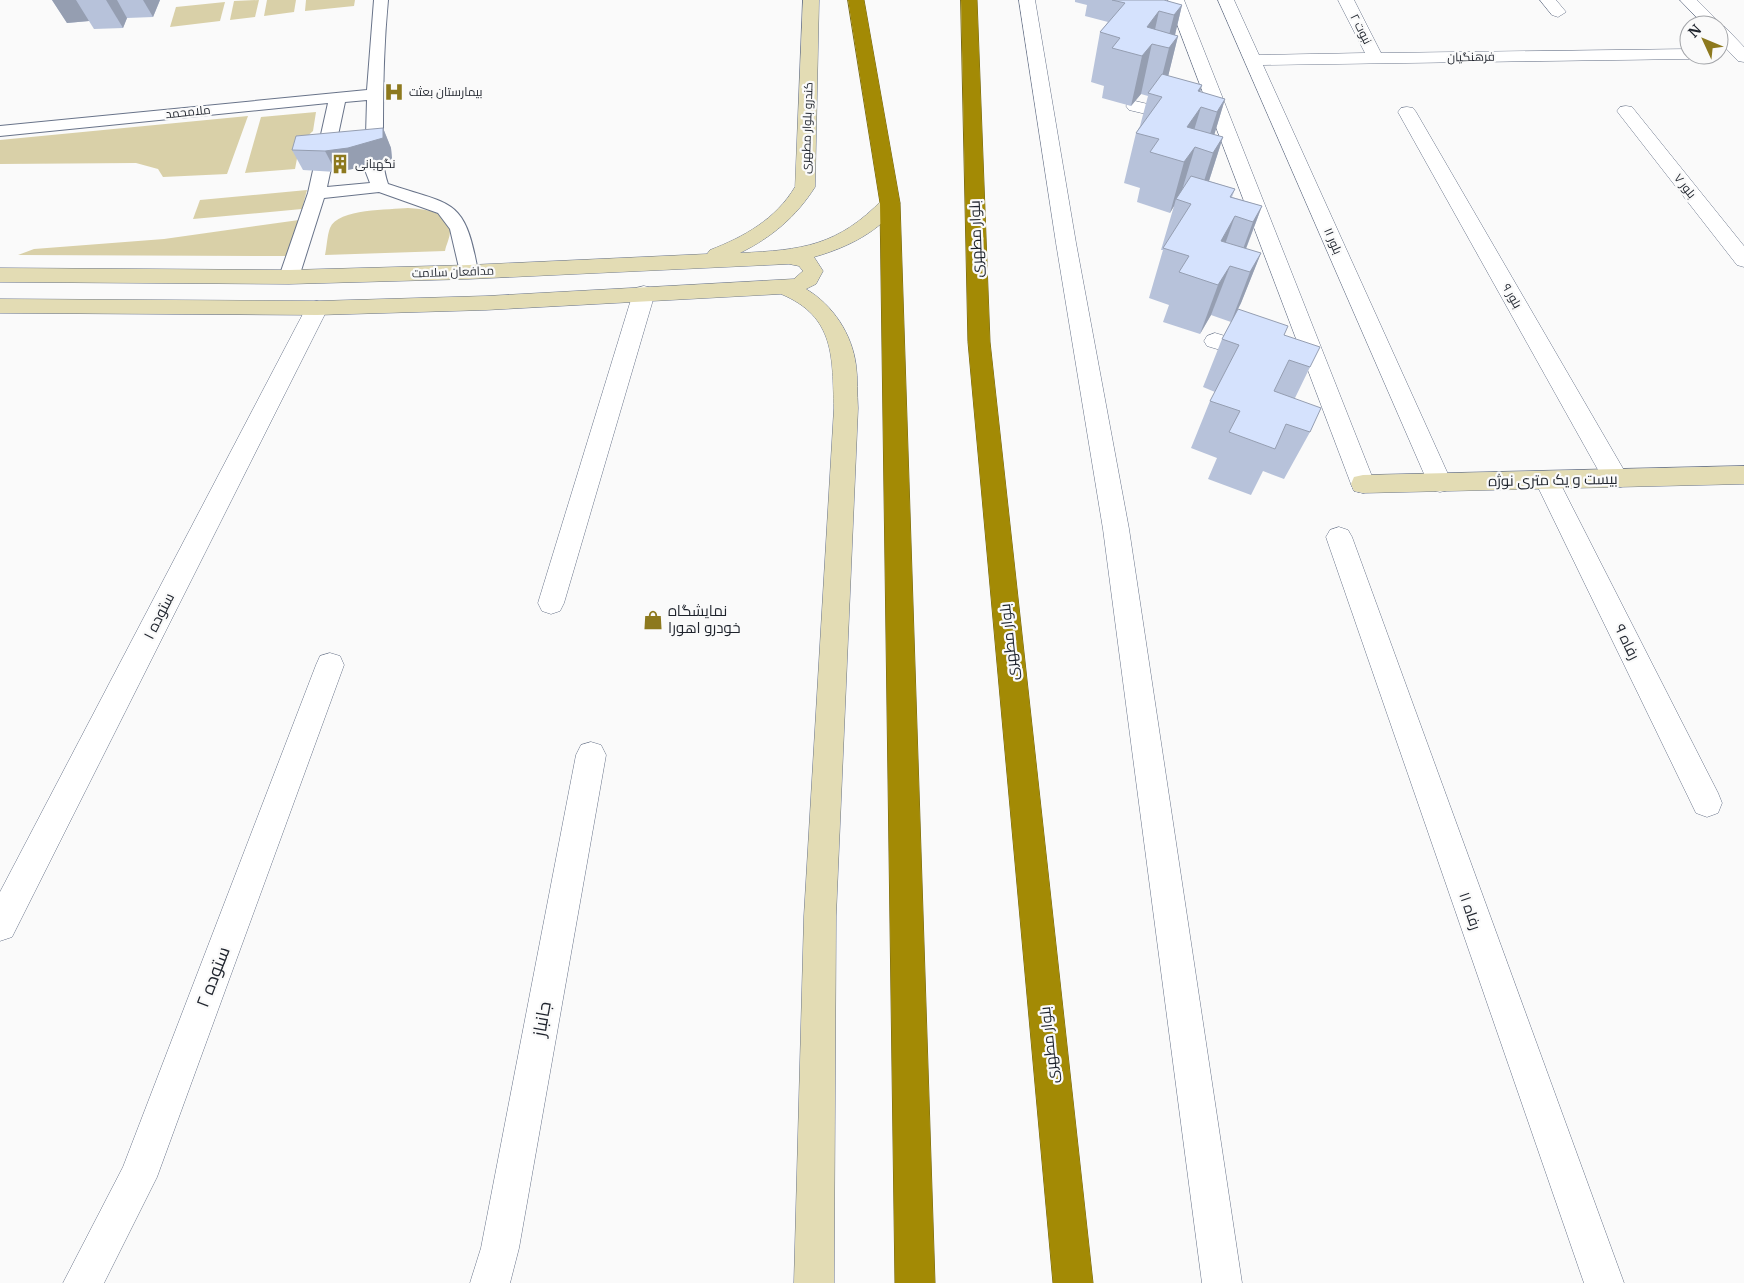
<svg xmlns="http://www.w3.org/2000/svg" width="1744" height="1283" font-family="Merriweather,Cairo,serif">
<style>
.green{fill:#d9d0a8}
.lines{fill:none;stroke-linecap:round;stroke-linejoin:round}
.lane-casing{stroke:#687389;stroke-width:2}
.street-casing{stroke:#687389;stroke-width:1}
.secondary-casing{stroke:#687389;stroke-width:1}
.highway-casing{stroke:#746613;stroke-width:1}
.lane{fill:#fff;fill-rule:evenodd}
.street{fill:#fff;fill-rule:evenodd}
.secondary{fill:#e3dcb4;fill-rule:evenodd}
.highway{fill:#a38a05;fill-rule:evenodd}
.wall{fill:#b7c2da}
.shaded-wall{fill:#959eb1}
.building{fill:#d5e2fd;stroke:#959eb1}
.labels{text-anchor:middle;stroke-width:4.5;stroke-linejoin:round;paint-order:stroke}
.far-street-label{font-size:12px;fill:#1e232c;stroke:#fafafa}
.far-poi-label{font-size:12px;fill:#1e232c;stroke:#fafafa;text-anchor:start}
.street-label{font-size:15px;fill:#1e232c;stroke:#fafafa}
.poi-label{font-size:15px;fill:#1e232c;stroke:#fafafa;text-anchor:start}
.near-street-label{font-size:18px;fill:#1e232c;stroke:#fafafa}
</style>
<rect width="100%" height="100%" fill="#fafafa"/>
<g class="green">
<path d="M259 0 255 17 230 20 234 1Z"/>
<path d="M267 0H296L294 12 264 16Z"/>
<path d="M306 0H355L354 6 305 11Z"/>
<path d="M225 2 220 21 170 27 176 7Z"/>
<path d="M316 112 313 131 300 143 295 169 245 173 261 117Z"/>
<path d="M248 116 227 174 163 177 158 169 136 163 0 164V140Z"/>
<path d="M307 190 302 209 193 219 200 200Z"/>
<path d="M408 208C423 209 450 211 450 231 450 238 446 245 445 251L325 255C327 246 327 236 330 228 338 208 390 210 408 208Z"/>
<path d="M299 220 287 256 18 255 34 249 164 239Z"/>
</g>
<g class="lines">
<defs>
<path id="lane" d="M374 0H388C384 41 383 82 383 123 383 144 381 164 388 184 453 206 465 197 478 272L476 276 469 278 462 276 460 272 450 229 438 213 379 192 324 198 299 277 296 281 289 283 282 281 279 277 308 193 328 103 0 136V126L367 90ZM367 100 365 170 370 183 327 187 345 102Z"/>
<g id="street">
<path d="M1019 0H1035L1076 243 1129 529 1242 1283H1202L1103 529 1056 243Z"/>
<path d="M1168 0H1184L1375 484 1372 491 1363 493 1354 491 1351 484Z"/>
<path d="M1218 0H1234L1259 55 1365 53 1338 0H1354L1381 53 1689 49V55H1697L1689 59 1263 65 1452 483 1449 490 1440 492 1431 490 1428 483Z"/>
<path d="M1540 0H1556L1566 12 1558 17 1552 15Z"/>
<path d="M1680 0H1697L1719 22 1720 26 1725 27 1744 47V62L1738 61 1719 41V25H1704Z"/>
<path d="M1135 101 1186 113 1189 117 1186 121 1180 122 1129 110 1126 106 1129 102Z"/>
<path d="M1626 106 1632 107 1744 246V267L1737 265 1620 115 1617 111 1620 107Z"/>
<path d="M1407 107 1413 108 1416 112 1625 472 1628 479 1625 486 1616 488 1607 486 1398 112 1401 108Z"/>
<path d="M644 286 652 288 655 293 564 603 560 611 551 614 542 611 538 603 633 293 636 288Z"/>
<path d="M317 301 325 303 328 308 12 937 0 941V892L306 308 309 303Z"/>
<path d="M1215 333 1265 348 1268 353 1265 358 1257 361 1207 346 1204 341 1207 336Z"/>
<path d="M1547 472 1556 474 1559 481 1718 793 1722 803 1718 813 1707 817 1696 813 1535 481 1538 474Z"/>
<path d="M1339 527 1348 530 1352 537 1624 1283H1584L1326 537 1330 530Z"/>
<path d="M330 653 340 656 344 665 157 1177 104 1283H63L123 1167 316 665 320 656Z"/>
<path d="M591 742 601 745 606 755 519 1248 510 1283H470L481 1248 576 755 581 745Z"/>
</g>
<g id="secondary">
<path d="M803 0H819L815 187C796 217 772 237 740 253 802 250 838 246 883 199H897L900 203C880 232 846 248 814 257L823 271 816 284 806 289C833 305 852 334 856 365 858 379 857 394 858 408L836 916 834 1283H794L804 916 834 408C832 358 836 317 781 294L486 310 317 315 0 313V299L317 301 486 296 794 279 803 271 799 266 789 264 469 279 289 284 0 282V268L289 270 469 265 707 254 710 250C744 237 776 219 795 187Z"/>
<path d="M1744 466V484L1363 493 1354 491 1351 484 1354 477 1363 475Z"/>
</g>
<g id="highway">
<path d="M848 0H864L900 203 935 1283H895L880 203Z"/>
<path d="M961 0H977L990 342 1093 1283H1053L968 342Z"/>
</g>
</defs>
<use href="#lane" class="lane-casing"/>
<use href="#street" class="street-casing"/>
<use href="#secondary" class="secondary-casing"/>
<use href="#highway" class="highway-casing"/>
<use href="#lane" class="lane"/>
<use href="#street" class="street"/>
<use href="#secondary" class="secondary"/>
<use href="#highway" class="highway"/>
</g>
<g class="wall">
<path d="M52 0H160L153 17 127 18 123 28 94 29 89 21 67 23Z"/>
<path d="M1075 0H1164L1182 5 1175 35 1178 36 1168 76 1202 85 1200 92 1225 99 1214 135 1223 137 1209 181 1235 189 1232 197 1262 206 1246 249 1261 253 1241 303 1238 309 1284 335 1310 367 1295 398 1310 432 1284 479 1263 471 1251 495 1208 479 1217 458 1191 448 1210 401 1215 392 1203 387 1222 339 1231 322 1211 315 1200 334 1163 322 1169 305 1149 298 1163 250H1161L1174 206 1170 213 1137 202 1140 188 1124 183 1136 133 1140 126 1148 96 1141 94 1131 106 1102 98 1104 86 1091 82 1100 32 1108 22 1085 16 1087 5 1075 2Z"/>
<path d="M383 128 391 148 392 159 358 168 336 172 303 170 292 150Z"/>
</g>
<g class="shaded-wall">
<path d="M52 0H87H76L89 21 67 23Z"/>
<path d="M106 0H117L127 18 123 28Z"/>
<path d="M143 0H160L153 17Z"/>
<path d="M1182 5 1173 43 1178 36 1166 85 1157 96 1169 48 1166 47 1174 15Z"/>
<path d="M1159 11 1141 94 1131 106 1142 56 1147 27Z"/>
<path d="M1202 85 1192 120 1201 107 1186 157 1178 160 1198 91Z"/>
<path d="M1225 99 1210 149 1205 150 1217 112Z"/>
<path d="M383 128 391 148 392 159 358 168 336 172 325 151Z"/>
<path d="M1223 137 1207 187 1197 203 1213 153Z"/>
<path d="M1195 147 1180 197 1176 199 1174 206 1170 213 1184 162Z"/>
<path d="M1262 206 1243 256 1236 268 1253 222Z"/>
<path d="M1235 216 1217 267 1221 241Z"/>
<path d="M1261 253 1241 303 1231 322 1250 272Z"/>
<path d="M1230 266 1211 315 1200 334 1218 285Z"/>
</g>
<g class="building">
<path d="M1112 0H1164L1182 5 1174 15 1159 11 1147 27 1178 36 1169 48 1152 44 1142 56 1112 48 1120 38 1100 32 1125 3Z"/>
<path d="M1162 74 1202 85 1198 91 1225 99 1217 112 1201 107 1187 127 1223 137 1213 153 1195 147 1184 162 1150 152 1159 139 1136 133 1162 97 1148 93Z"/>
<path d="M383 128V138L348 148 325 151 292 150 296 136Z"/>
<path d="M1191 176 1235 189 1230 197 1262 206 1253 222 1235 216 1221 241 1261 253 1250 272 1230 266 1218 285 1179 272 1189 256 1163 248 1191 204 1176 199Z"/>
<path d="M1238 309 1288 326 1284 335 1320 347 1310 367 1289 360 1274 391 1321 408 1310 432 1286 424 1275 449 1229 432 1240 411 1210 401 1239 345 1222 339Z"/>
</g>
<defs>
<symbol id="hospital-bare" viewBox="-9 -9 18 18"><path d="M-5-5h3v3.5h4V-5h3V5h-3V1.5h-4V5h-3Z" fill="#8d791e" stroke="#fafafa" stroke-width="2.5" paint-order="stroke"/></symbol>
<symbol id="building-bare" viewBox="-9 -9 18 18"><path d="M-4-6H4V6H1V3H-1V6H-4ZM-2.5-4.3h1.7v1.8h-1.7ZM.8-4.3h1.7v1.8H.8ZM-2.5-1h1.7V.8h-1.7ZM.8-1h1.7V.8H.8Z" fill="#8d791e" stroke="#fafafa" stroke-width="2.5" paint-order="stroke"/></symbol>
<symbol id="shop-bare" viewBox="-9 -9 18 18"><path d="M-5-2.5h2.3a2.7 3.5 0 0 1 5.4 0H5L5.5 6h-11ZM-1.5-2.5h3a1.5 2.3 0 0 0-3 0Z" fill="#8d791e" stroke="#fafafa" stroke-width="2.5" paint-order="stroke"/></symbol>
</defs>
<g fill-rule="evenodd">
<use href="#hospital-bare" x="380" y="78" width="28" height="28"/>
<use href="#building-bare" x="326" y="150" width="28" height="28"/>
<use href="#shop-bare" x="639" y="606" width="28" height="28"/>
</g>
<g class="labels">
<g class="far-street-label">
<text transform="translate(1361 29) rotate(63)" y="4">نبوت ۲</text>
<text transform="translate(1471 57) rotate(-1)" y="4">فرهنگیان</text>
<text transform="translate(188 112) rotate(-6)" y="4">ملامحمد</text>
<text transform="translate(807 128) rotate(-88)" y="4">کندرو بلوار مطهری</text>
<text transform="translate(1685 186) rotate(52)" y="4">بلور ۷</text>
<text transform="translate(1333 241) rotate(66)" y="4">بلور ۱۱</text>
<text transform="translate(453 272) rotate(-2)" y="4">مدافعان سلامت</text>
<text transform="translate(1512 296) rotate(60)" y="4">بلور ۹</text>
</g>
<g class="far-poi-label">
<text x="409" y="96">بیمارستان بعثت</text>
<text x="355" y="168">نگهبانی</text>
</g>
<g class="street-label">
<text transform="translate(976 239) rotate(-92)" y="5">بلوار مطهری</text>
<text transform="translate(1553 480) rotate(-1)" y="5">بیست و یک متری نوژه</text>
<text transform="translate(159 616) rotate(-63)" y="5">ستوده ۱</text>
<text transform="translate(1009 642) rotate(-96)" y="5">بلوار مطهری</text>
<text transform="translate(1627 642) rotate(64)" y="5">رفاه ۹</text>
<text transform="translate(1470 911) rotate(71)" y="5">رفاه ۱۱</text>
<text transform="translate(1049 1045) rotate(-96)" y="5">بلوار مطهری</text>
</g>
<g class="poi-label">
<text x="668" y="616">نمایشگاه<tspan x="668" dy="17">خودرو اهورا</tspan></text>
</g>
<g class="near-street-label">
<text transform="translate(213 977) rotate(-69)" y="6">ستوده ۲</text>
<text transform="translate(542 1019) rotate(-80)" y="6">جانباز</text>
</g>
</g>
<g transform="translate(1704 40) rotate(314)"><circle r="24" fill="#fafafa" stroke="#a2a4a8"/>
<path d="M0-4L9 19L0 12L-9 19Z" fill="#8d791e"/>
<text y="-8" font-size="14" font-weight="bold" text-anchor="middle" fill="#1e232c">N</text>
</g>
</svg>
